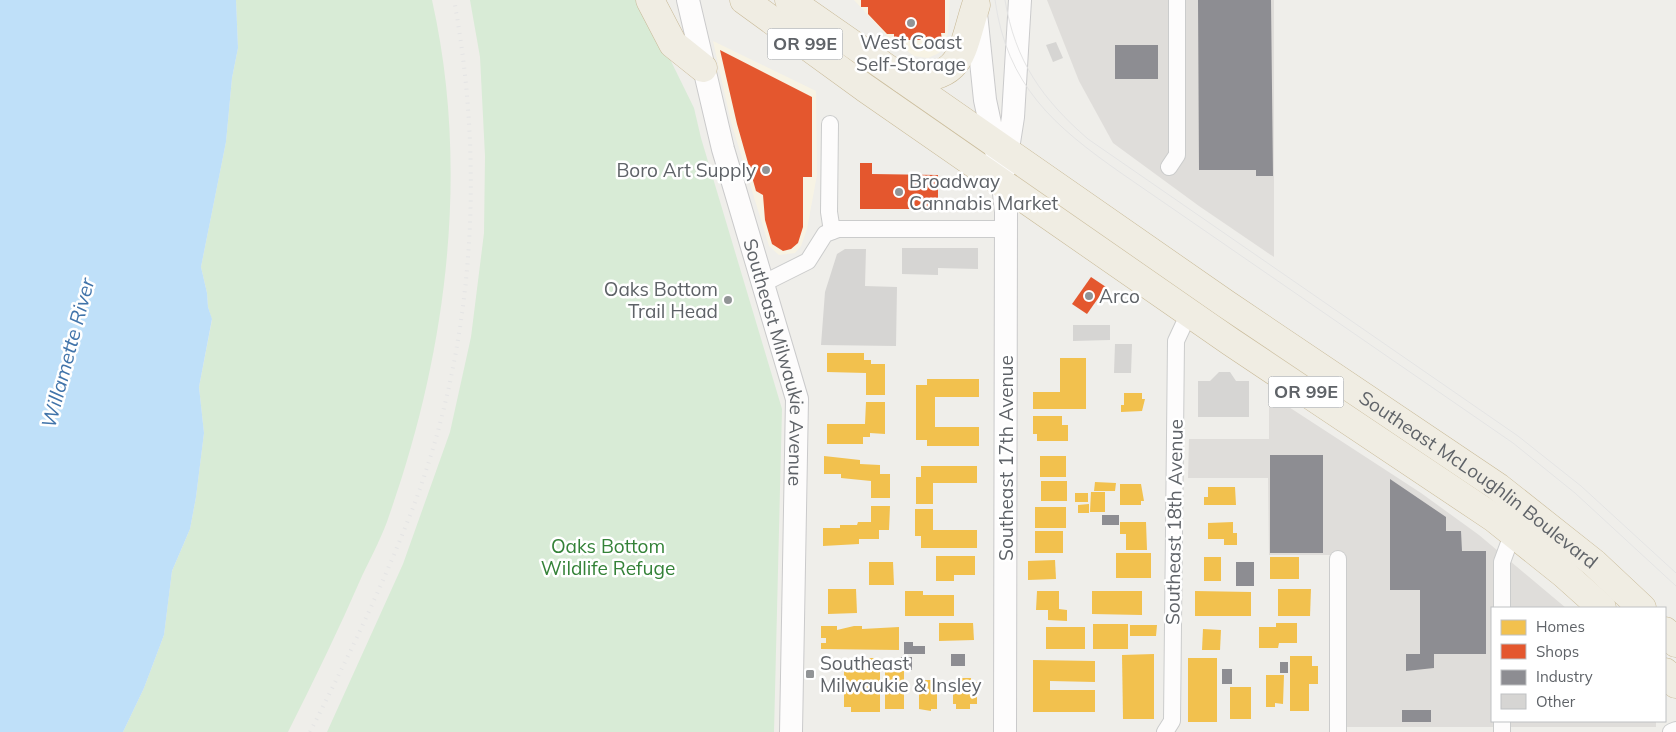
<svg xmlns="http://www.w3.org/2000/svg" width="1676" height="732" font-family="Mulish,sans-serif">
<style>
.commercial{fill:#f7f3e4}
.industrial{fill:#dfddda}
.green{fill:#d8ebd6}
.water{fill:#bfe0f9}
.homes{fill:#f2c14e}
.shops{fill:#e4572e}
.industry{fill:#8d8d92}
.building{fill:#d6d5d3}
.lines{fill:none;stroke-linecap:round;stroke-linejoin:round}
.street-casing{stroke:#cbcccc;stroke-width:18}
.secondary-casing{stroke:#cacacb;stroke-width:24}
.highway-casing{stroke:#c8b996;stroke-width:29}
.street{stroke:#fdfcfc;stroke-width:16}
.secondary{stroke:#fdfcfc;stroke-width:22}
.highway{stroke:#f0ede3;stroke-width:28}
.tram{stroke:#e4e4e4;stroke-width:1}
.rail{stroke:#e4e4e4;stroke-width:4;stroke-dasharray:1 6;stroke-linecap:butt}
.poi-dot{fill:#919496;stroke:#fff;stroke-width:2}
.labels{text-anchor:middle;stroke-width:5;stroke-linejoin:round;paint-order:stroke}
.shield{fill:#fff;stroke:#8f9295;stroke-width:1}
.shield-label{font-size:18px;font-weight:bold;fill:#5f6368}
.poi-label{font-size:19px;fill:#5f6368;stroke:#fff;text-anchor:start}
.street-label{font-size:19px;fill:#5f6368;stroke:#fff}
.park-label{font-size:19px;fill:#348238;stroke:#fff}
.water-label{font-size:20px;font-style:italic;fill:#4174aa;stroke:#fff}
</style>
<rect width="100%" height="100%" fill="#efeeea"/>
<g class="commercial">
<path d="M854 0H950L948 33 944 47 939 53 928 58 914 56 887 36Z"/>
<path d="M713 41 816 91 817 175 807 229 801 246 795 253 779 255 769 246 731 122Z"/>
</g>
<g class="industrial">
<path d="M1047 0H1274V257L1199 206 1113 143 1079 81Z"/>
<path d="M1269 394 1421 493 1479 535 1566 608H1492V721H1656V727H1336L1337 555H1269L1268 478H1188L1189 439H1269Z"/>
</g>
<g class="green">
<path d="M236 0H432C470 169 447 351 390 513 383 535 372 555 362 576 339 629 314 680 288 732H123L144 688 164 635 172 571 190 529 196 497 204 433 199 387 212 320 208 307 207 293 201 267 226 142 232 78 238 48Z"/>
<path d="M470 0H641L694 108 701 138 782 409 774 732H327L403 564 450 432 471 337 484 233 485 156 480 57Z"/>
</g>
<path class="water" d="M0 0H236L238 48 232 78 226 142 201 267 207 293 208 307 212 319 199 387 204 433 196 497 190 529 172 571 164 635 144 688 123 732H0Z"/>
<g class="homes">
<path d="M827 353H864V360H871V364H885V395H866V373L827 372Z"/>
<path d="M1060 358H1086V409H1033V392H1060Z"/>
<path d="M927 379H979V397H935V427H979V446H927V440H916V385H927Z"/>
<path d="M1124 393H1142V399H1145L1142 411 1121 412V405H1124Z"/>
<path d="M866 402H885V434L870 433V437H863V444H827V424H865Z"/>
<path d="M1033 416H1062V425H1068V441H1037V434H1033Z"/>
<path d="M824 456 860 460V464L880 465V474H890V498H871V481L841 478V474H824Z"/>
<rect x="1040" y="456" width="26" height="21"/>
<path d="M921 466H977V483H933V504H916V477H921Z"/>
<rect x="1041" y="481" width="26" height="20"/>
<path d="M1095 482 1116 483 1115 491H1094Z"/>
<path d="M1120 484H1141L1144 501H1141V505H1120Z"/>
<path d="M1208 487H1235L1236 505H1204V497H1208Z"/>
<path d="M1091 492H1105V512H1090Z"/>
<rect x="1075" y="493" width="13" height="9"/>
<path d="M1089 504V513H1078V505Z"/>
<path d="M871 506H890L889 530H879V539H859V544L823 546V528H840V525H857L858 522H871Z"/>
<rect x="1035" y="507" width="31" height="21"/>
<path d="M915 509H933V530H977V548H921V536H915Z"/>
<path d="M1120 522H1146L1147 550H1126V534H1120Z"/>
<path d="M1233 522V533H1237V545H1224V539H1208V523Z"/>
<rect x="1035" y="531" width="28" height="22"/>
<rect x="1116" y="553" width="35" height="25"/>
<path d="M936 556H975V575H954V581H936Z"/>
<rect x="1204" y="557" width="17" height="24"/>
<rect x="1270" y="557" width="29" height="22"/>
<path d="M1055 560 1056 579 1028 580V561Z"/>
<path d="M869 562H893L894 585H869Z"/>
<path d="M828 589H856L857 613 828 614Z"/>
<path d="M1278 589H1311L1310 616H1278Z"/>
<path d="M905 591H923V595H954V616H905Z"/>
<path d="M1037 591H1059V609L1067 610V621L1048 620V610H1036Z"/>
<path d="M1092 591H1142V615L1092 614Z"/>
<path d="M1195 591 1251 592V616H1195Z"/>
<path d="M939 623H973L974 640 939 641Z"/>
<path d="M1276 623H1297V643H1279L1278 648H1259V627H1276Z"/>
<rect x="1093" y="624" width="35" height="25"/>
<path d="M1130 625H1157L1156 636H1130Z"/>
<path d="M821 626H837V630L854 626H862V629L899 627V650L821 649V643H826V638H821Z"/>
<rect x="1046" y="627" width="39" height="22"/>
<path d="M1203 629 1221 630 1220 650H1202Z"/>
<path d="M1154 654V719H1123L1122 655Z"/>
<path d="M1290 656H1312V666H1318V684H1309V711H1290Z"/>
<path d="M850 658H880V712H851V707H844V664H850Z"/>
<rect x="1188" y="658" width="29" height="64"/>
<path d="M1033 660 1095 661V682L1050 681V690H1095V712H1033Z"/>
<path d="M885 670 904 671V709H885Z"/>
<path d="M1266 675H1284L1283 704 1275 703V707H1266Z"/>
<path d="M960 678H971V682H977V704H970V709H956V704H953V682H960Z"/>
<path d="M925 680H937V709H931V711L919 709V687H925Z"/>
<rect x="1230" y="687" width="21" height="32"/>
</g>
<g class="shops">
<path d="M861 0H945V33H941L942 40H894V34H887L868 14V7H861Z"/>
<path d="M720 50 812 97V177H803V227L798 243 791 249 783 251 772 244 765 220 763 195 756 191 737 124Z"/>
<path d="M860 163H872V174L938 175V209H860Z"/>
<path d="M1091 277 1106 287 1087 314 1072 304Z"/>
</g>
<g class="industry">
<path d="M1198 0H1271L1273 176H1256V170H1199Z"/>
<rect x="1115" y="45" width="43" height="34"/>
<rect x="1270" y="455" width="53" height="98"/>
<path d="M1390 479 1446 517V531H1461L1462 551H1486V654H1434V668L1406 671V654H1420V590H1390Z"/>
<rect x="1102" y="515" width="17" height="10"/>
<rect x="1236" y="562" width="18" height="24"/>
<path d="M904 642H913V646H925V654H904Z"/>
<rect x="951" y="654" width="14" height="12"/>
<rect x="901" y="657" width="11" height="13"/>
<rect x="1280" y="662" width="8" height="11"/>
<rect x="1222" y="669" width="10" height="15"/>
<rect x="1402" y="710" width="29" height="12"/>
</g>
<g class="building">
<path d="M1056 42 1063 58 1053 62 1046 45Z"/>
<path d="M902 248H978V269L938 268V275L902 274Z"/>
<path d="M845 249H866L865 286 897 287 896 346 821 345 825 292 837 254Z"/>
<path d="M1073 325H1110V340L1073 341Z"/>
<path d="M1115 344H1132L1131 373H1114Z"/>
<path d="M1219 372H1230L1236 381H1249V417H1198V381H1210Z"/>
</g>
<g class="lines">
<defs>
<g id="street">
<path d="M830 124 829 212 832 231"/>
<path d="M1169 167 1177 155V0"/>
<path d="M764 283 808 261 825 234 838 229H1006"/>
<path d="M1502 608V562L1513 532"/>
<path d="M1502 721V732"/>
<path d="M1165 732 1172 721 1176 341 1189 313"/>
<path d="M1338 732V559"/>
<path d="M1671 732 1676 730"/>
</g>
<g id="secondary">
<path id="s1" d="M688 0 723 149 797 399 791 732"/>
<path d="M976 13 985 100 1003 184 1006 212 1005 732"/>
<path d="M1005 168 1013 117 1020 0"/>
</g>
<g id="highway">
<path d="M650 0 673 44 703 68"/>
<path d="M744 0 865 88 1231 342 1494 518 1564 574 1602 608"/>
<path id="s2" d="M789 0 1226 304 1498 487 1594 563 1642 608"/>
<path d="M903 79C964 79 960 55 976 5"/>
<path d="M1665 631 1676 643"/>
<path d="M1665 672 1676 684"/>
</g>
</defs>
<use href="#street" class="street-casing"/>
<use href="#secondary" class="secondary-casing"/>
<use href="#highway" class="highway-casing"/>
<use href="#street" class="street"/>
<use href="#secondary" class="secondary"/>
<use href="#highway" class="highway"/>
<g class="tram">
<path d="M995 0C1007 86 1054 126 1121 173L1513 443 1575 493 1676 586"/>
<path d="M1005 0C1015 61 1042 99 1088 139L1518 436 1581 486 1676 573"/>
</g>
<path class="rail" d="M310 732C348 658 384 583 414 505 474 345 485 168 454 0"/>
</g>
<g class="poi-dot">
<circle cx="911" cy="23" r="5"/>
<circle cx="766" cy="170" r="5"/>
<circle cx="899" cy="192" r="5"/>
<circle cx="1089" cy="296" r="5"/>
<circle cx="728" cy="300" r="5"/>
<rect x="805" y="669" width="10" height="10" rx="2.5"/>
</g>
<g class="labels">
<g class="shield">
<rect x="767.5" y="28.5" width="75" height="31" rx="4"/>
<rect x="1268.5" y="376.5" width="75" height="31" rx="4"/>
</g>
<g class="shield-label">
<text x="805" y="50">OR 99E</text>
<text x="1306" y="398">OR 99E</text>
</g>
<g class="poi-label">
<text x="911" y="49" text-anchor="middle">West Coast<tspan x="911" dy="22">Self-Storage</tspan></text>
<text x="756" y="177" text-anchor="end">Boro Art Supply</text>
<text x="909" y="188">Broadway<tspan x="909" dy="22">Cannabis Market</tspan></text>
<text x="718" y="296" text-anchor="end">Oaks Bottom<tspan x="718" dy="22">Trail Head</tspan></text>
<text x="1099" y="303">Arco</text>
<text x="820" y="670">Southeast<tspan x="820" dy="22">Milwaukie &amp; Insley</tspan></text>
</g>
<g class="street-label">
<text dy="7" stroke="none"><textPath href="#s1" startOffset="374">Southeast Milwaukie Avenue</textPath></text>
<text transform="translate(1006 458) rotate(-90)" y="7">Southeast 17th Avenue</text>
<text dy="7" stroke="none"><textPath href="#s2" startOffset="840">Southeast McLoughlin Boulevard</textPath></text>
<text transform="translate(1174 522) rotate(-89)" y="7">Southeast 18th Avenue</text>
</g>
<g class="park-label">
<text x="608" y="553">Oaks Bottom<tspan x="608" dy="22">Wildlife Refuge</tspan></text>
</g>
<g class="water-label">
<text transform="translate(68 353) rotate(-75)" y="7">Willamette River</text>
</g>
</g>
<rect x="1491" y="607" width="175" height="115" fill="#ffffff" stroke="#bfc1c3"/>
<rect x="1501" y="620" width="25" height="15" fill="#f2c14e" stroke="#bfc1c3"/>
<text x="1536" y="632" font-size="15" fill="#5f6368">Homes</text>
<rect x="1501" y="644" width="25" height="15" fill="#e4572e" stroke="#bfc1c3"/>
<text x="1536" y="657" font-size="15" fill="#5f6368">Shops</text>
<rect x="1501" y="670" width="25" height="15" fill="#8d8d92" stroke="#bfc1c3"/>
<text x="1536" y="682" font-size="15" fill="#5f6368">Industry</text>
<rect x="1501" y="694" width="25" height="15" fill="#d6d5d3" stroke="#bfc1c3"/>
<text x="1536" y="707" font-size="15" fill="#5f6368">Other</text>
</svg>
